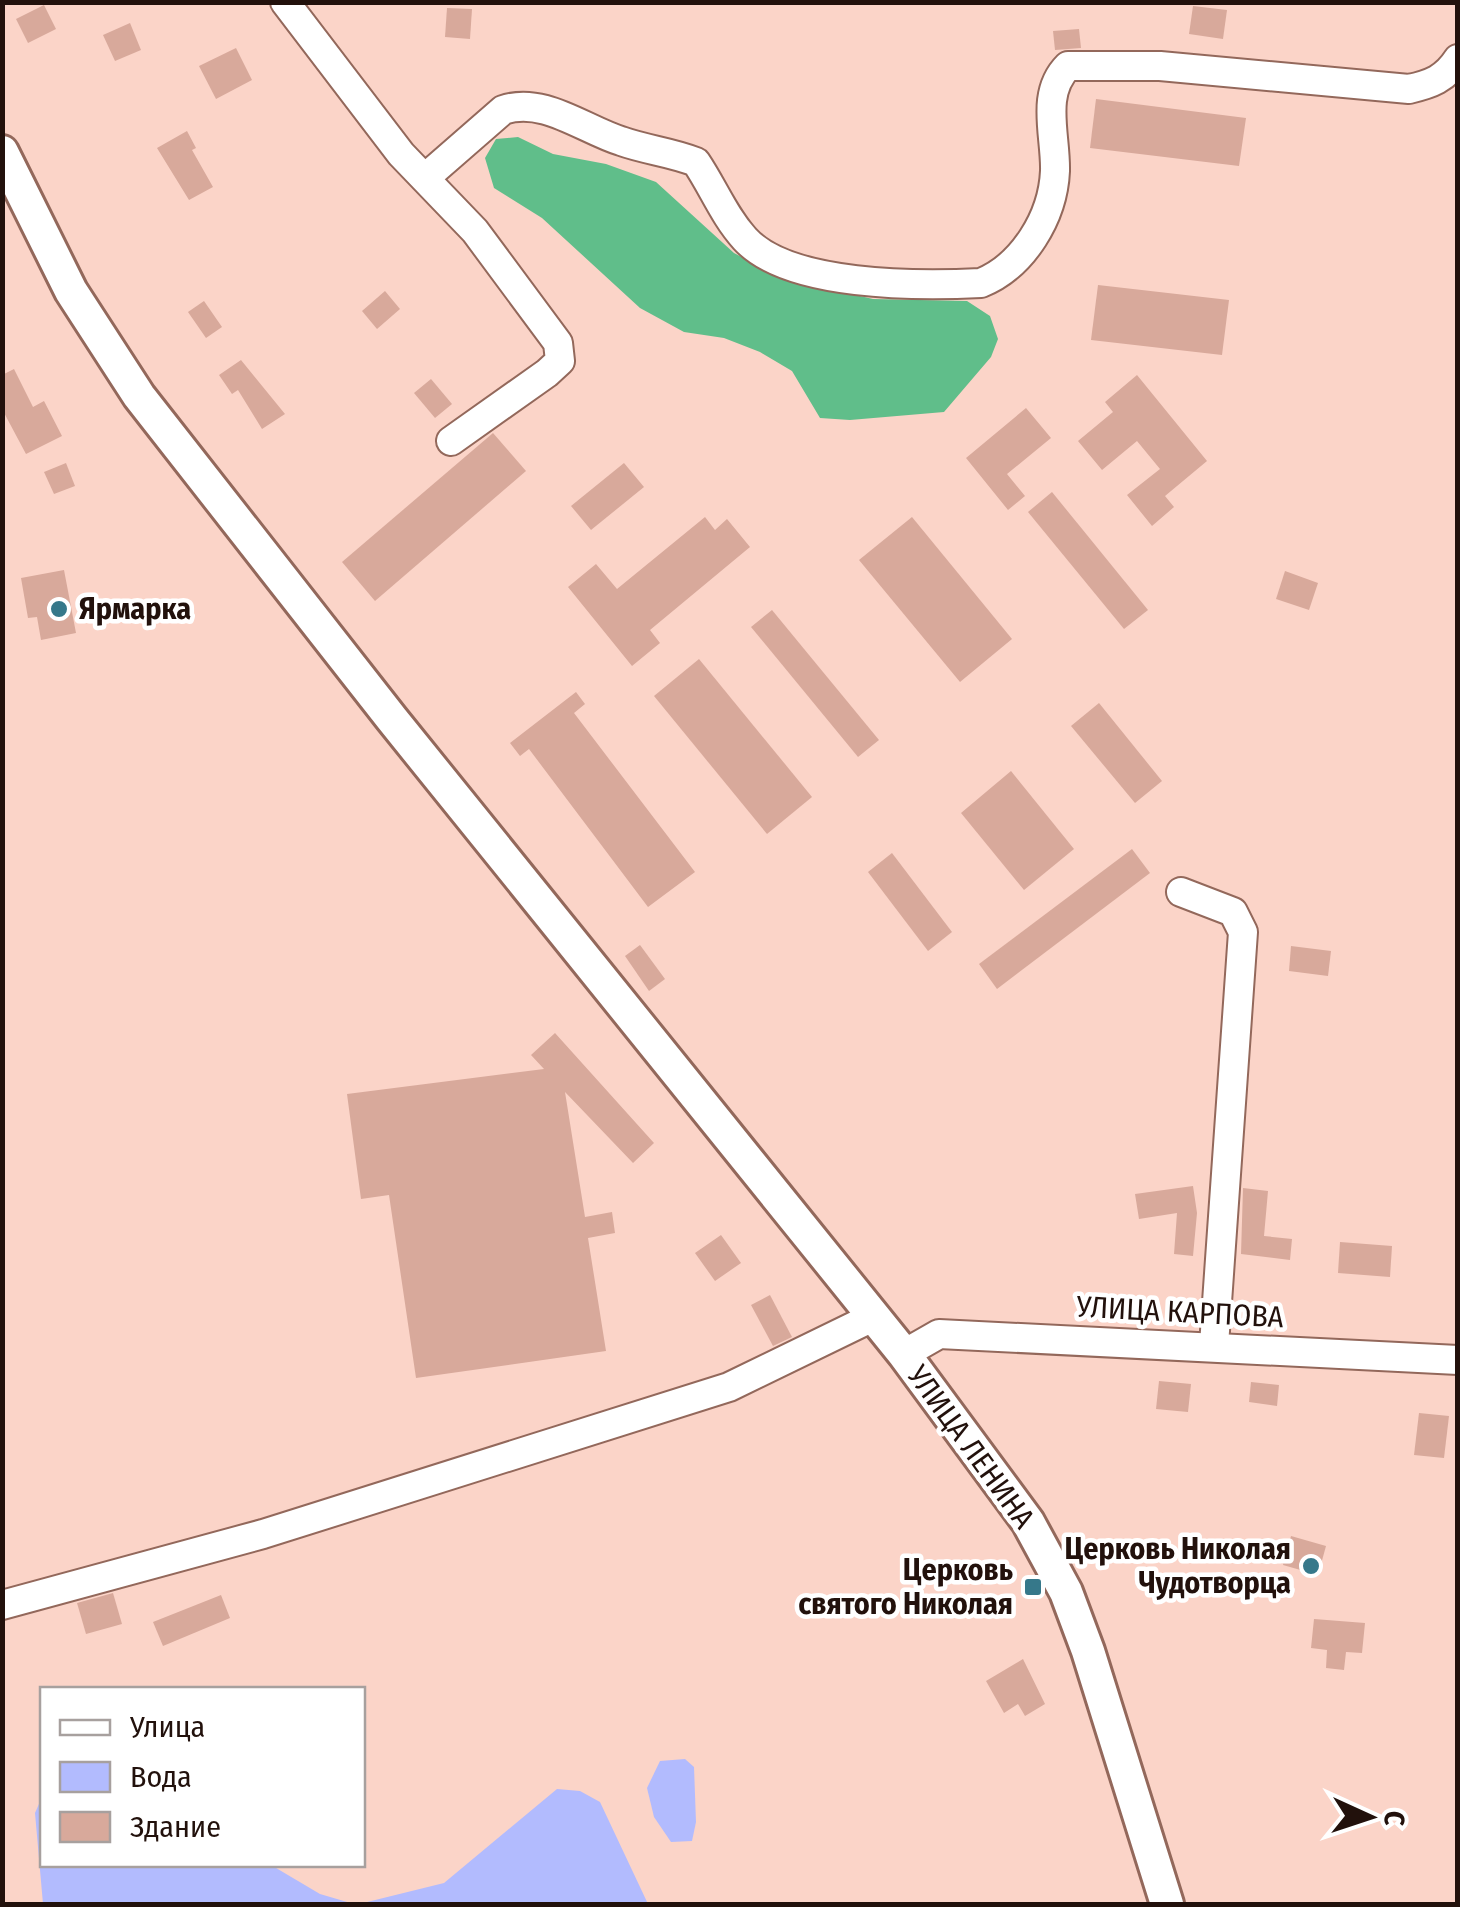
<svg xmlns="http://www.w3.org/2000/svg" width="1460" height="1907" font-family="'Fira Sans Condensed',sans-serif">
<style>
.forest{fill:#60be8a}
.water{fill:#b2bbfe}
.building{fill:#d8a99b}
.lines{fill:none;stroke-linecap:round;stroke-linejoin:round}
.minor-casing{stroke:#93685b;stroke-width:32}
.major-casing{stroke:#93685b;stroke-width:38}
.minor{stroke:#fff;stroke-width:28}
.major{stroke:#fff;stroke-width:32}
.poi-dot{fill:#36788a;stroke:#fff;stroke-width:4}
.labels{text-anchor:middle;stroke-width:9;stroke-linejoin:round;paint-order:stroke}
.poi-label{font-size:30px;font-weight:bold;fill:#22110c;stroke:#fff;text-anchor:end}
.street-label{font-size:30px;fill:#22110c;stroke:#fff}
</style>
<rect width="100%" height="100%" fill="#fbd4c8"/>
<path class="forest" d="M518 137 553 154 606 164 656 182 734 253 782 278 873 299 967 301 990 316 998 339 991 357 944 412 850 420 820 418 792 371 760 352 724 338 684 332 640 308 542 218 494 188 485 158 496 139Z"/>
<g class="water">
<path d="M685 1759 694 1767 696 1822 692 1841 671 1842 654 1817 647 1788 660 1761Z"/>
<path d="M557 1789 580 1791 600 1802 648 1904H359L444 1883Z"/>
<path d="M42 1797V1864L271 1865 320 1894 354 1904H43L35 1813Z"/>
</g>
<g class="building">
<path d="M44 5 56 29 28 43 16 19Z"/>
<path d="M1193 6 1227 10 1223 39 1189 34Z"/>
<path d="M447 8 472 9 470 39 445 37Z"/>
<path d="M130 23 141 50 115 61 103 35Z"/>
<path d="M1079 29 1081 48 1055 50 1053 31Z"/>
<path d="M236 48 252 80 216 99 199 66Z"/>
<path d="M1096 99 1246 118 1239 166 1090 148Z"/>
<path d="M187 131 196 148 192 150 213 187 189 200 157 148Z"/>
<path d="M1098 285 1229 300 1222 355 1091 340Z"/>
<path d="M385 291 400 309 377 329 362 311Z"/>
<path d="M204 301 222 327 206 338 188 312Z"/>
<path d="M241 360 285 414 262 429 238 390 232 394 219 375Z"/>
<path d="M14 369 33 407 44 401 62 436 26 454 2 409V375Z"/>
<path d="M1137 375 1207 461 1165 496 1174 507 1152 526 1127 495 1160 469 1137 441 1102 470 1078 441 1113 412 1105 402Z"/>
<path d="M431 379 452 404 435 418 414 393Z"/>
<path d="M1026 408 1051 438 1007 474 1025 496 1008 510 966 458Z"/>
<path d="M493 433 526 471 375 601 342 562Z"/>
<path d="M66 463 75 486 54 494 44 472Z"/>
<path d="M624 463 644 487 591 530 571 506Z"/>
<path d="M1052 492 1148 610 1124 629 1028 512Z"/>
<path d="M705 517 715 530 727 519 750 547 650 630 660 643 632 666 568 587 596 564 617 589Z"/>
<path d="M912 517 1012 639 960 682 859 560Z"/>
<path d="M64 570 76 633 41 640 37 617 28 618 21 578Z"/>
<path d="M1285 571 1318 583 1309 610 1276 599Z"/>
<path d="M772 610 879 740 858 757 751 627Z"/>
<path d="M699 659 812 797 767 834 654 696Z"/>
<path d="M576 692 585 704 574 713 695 872 648 907 529 749 520 756 510 743Z"/>
<path d="M1099 703 1162 781 1135 803 1071 726Z"/>
<path d="M1011 771 1074 849 1024 890 961 813Z"/>
<path d="M1132 849 1150 873 997 989 979 964Z"/>
<path d="M892 853 952 932 928 951 868 872Z"/>
<path d="M640 945 665 979 649 991 625 956Z"/>
<path d="M1291 946 1331 951 1328 976 1289 971Z"/>
<path d="M555 1033 654 1143 633 1163 565 1092 585 1217 612 1212 615 1233 588 1238 606 1351 416 1378 389 1195 361 1199 347 1094 544 1069 531 1055Z"/>
<path d="M1193 1186 1197 1213 1193 1256 1174 1254 1177 1213 1139 1219 1135 1194Z"/>
<path d="M1243 1188 1268 1191 1264 1236 1292 1239 1290 1260 1241 1254Z"/>
<path d="M721 1235 741 1263 715 1281 695 1253Z"/>
<path d="M1340 1242 1392 1246 1390 1277 1338 1273Z"/>
<path d="M770 1295 792 1337 773 1346 751 1305Z"/>
<path d="M1159 1381 1191 1384 1188 1412 1156 1409Z"/>
<path d="M1251 1382 1279 1385 1277 1406 1249 1402Z"/>
<path d="M1419 1413 1449 1416 1444 1458 1414 1455Z"/>
<path d="M1291 1536 1326 1546 1318 1575 1283 1565Z"/>
<path d="M113 1593 122 1624 86 1634 77 1603Z"/>
<path d="M221 1595 230 1618 163 1646 153 1622Z"/>
<path d="M1314 1619 1365 1623 1362 1653 1346 1652 1344 1670 1326 1668 1327 1650 1311 1648Z"/>
<path d="M1023 1659 1045 1704 1025 1716 1018 1704 1004 1713 986 1681Z"/>
</g>
<g class="lines">
<defs>
<g id="minor">
<path d="M285 2 401 154 475 231 558 343 560 361 547 373 451 441"/>
<path d="M425 178 503 110C543 96 583 129 621 141 646 150 671 152 696 162 713 187 724 216 745 239 789 287 918 286 981 283 1023 266 1053 217 1055 171 1056 135 1040 94 1068 66H1160L1409 89C1431 84 1445 79 1458 59"/>
<path d="M1181 892 1233 912 1243 932 1214 1345"/>
<path d="M904 1354 939 1334 1458 1360"/>
<path d="M2 1605 263 1534 729 1387 873 1317"/>
</g>
<path id="major" d="M2 152 71 291 139 396 392 719 904 1354 1028 1522 1066 1592 1088 1651 1167 1904"/>
</defs>
<use href="#minor" class="minor-casing"/>
<use href="#major" class="major-casing"/>
<use href="#minor" class="minor"/>
<use href="#major" class="major"/>
</g>
<g class="poi-dot">
<circle cx="59" cy="609" r="10"/>
<circle cx="1311" cy="1566" r="10"/>
<rect x="1023" y="1577" width="20" height="20" rx="5"/>
</g>
<g class="labels">
<g class="poi-label">
<text x="79" y="619" text-anchor="start">Ярмарка</text>
<text x="1291" y="1559">Церковь Николая<tspan x="1291" dy="34">Чудотворца</tspan></text>
<text x="1013" y="1580">Церковь<tspan x="1013" dy="34">святого Николая</tspan></text>
</g>
<g class="street-label">
<text transform="translate(1180 1312) rotate(3)" y="10">УЛИЦА КАРПОВА</text>
<text transform="translate(971 1447) rotate(54)" y="10">УЛИЦА ЛЕНИНА</text>
</g>
</g>
<rect width="1460" height="1907" fill="none" stroke="#22110c" stroke-width="10"/>
<rect x="40" y="1687" width="325" height="180" fill="#ffffff" stroke="#a7a09e" stroke-width="2.5"/>
<rect x="60" y="1720" width="50" height="15" fill="#ffffff" stroke="#a7a09e" stroke-width="2.5"/>
<text x="130" y="1737" font-size="30" fill="#22110c">Улица</text>
<rect x="60" y="1762" width="50" height="30" fill="#b2bbfe" stroke="#a7a09e" stroke-width="2.5"/>
<text x="130" y="1787" font-size="30" fill="#22110c">Вода</text>
<rect x="60" y="1812" width="50" height="30" fill="#d8a99b" stroke="#a7a09e" stroke-width="2.5"/>
<text x="130" y="1837" font-size="30" fill="#22110c">Здание</text>
<g transform="translate(1370 1817) rotate(93)" stroke="#ffffff" stroke-width="8" paint-order="stroke">
<path d="M0-8L18 38L0 25L-18 38Z" fill="#22110c"/>
<text y="-15" font-size="28" font-weight="bold" text-anchor="middle" fill="#22110c">С</text>
</g>
</svg>
